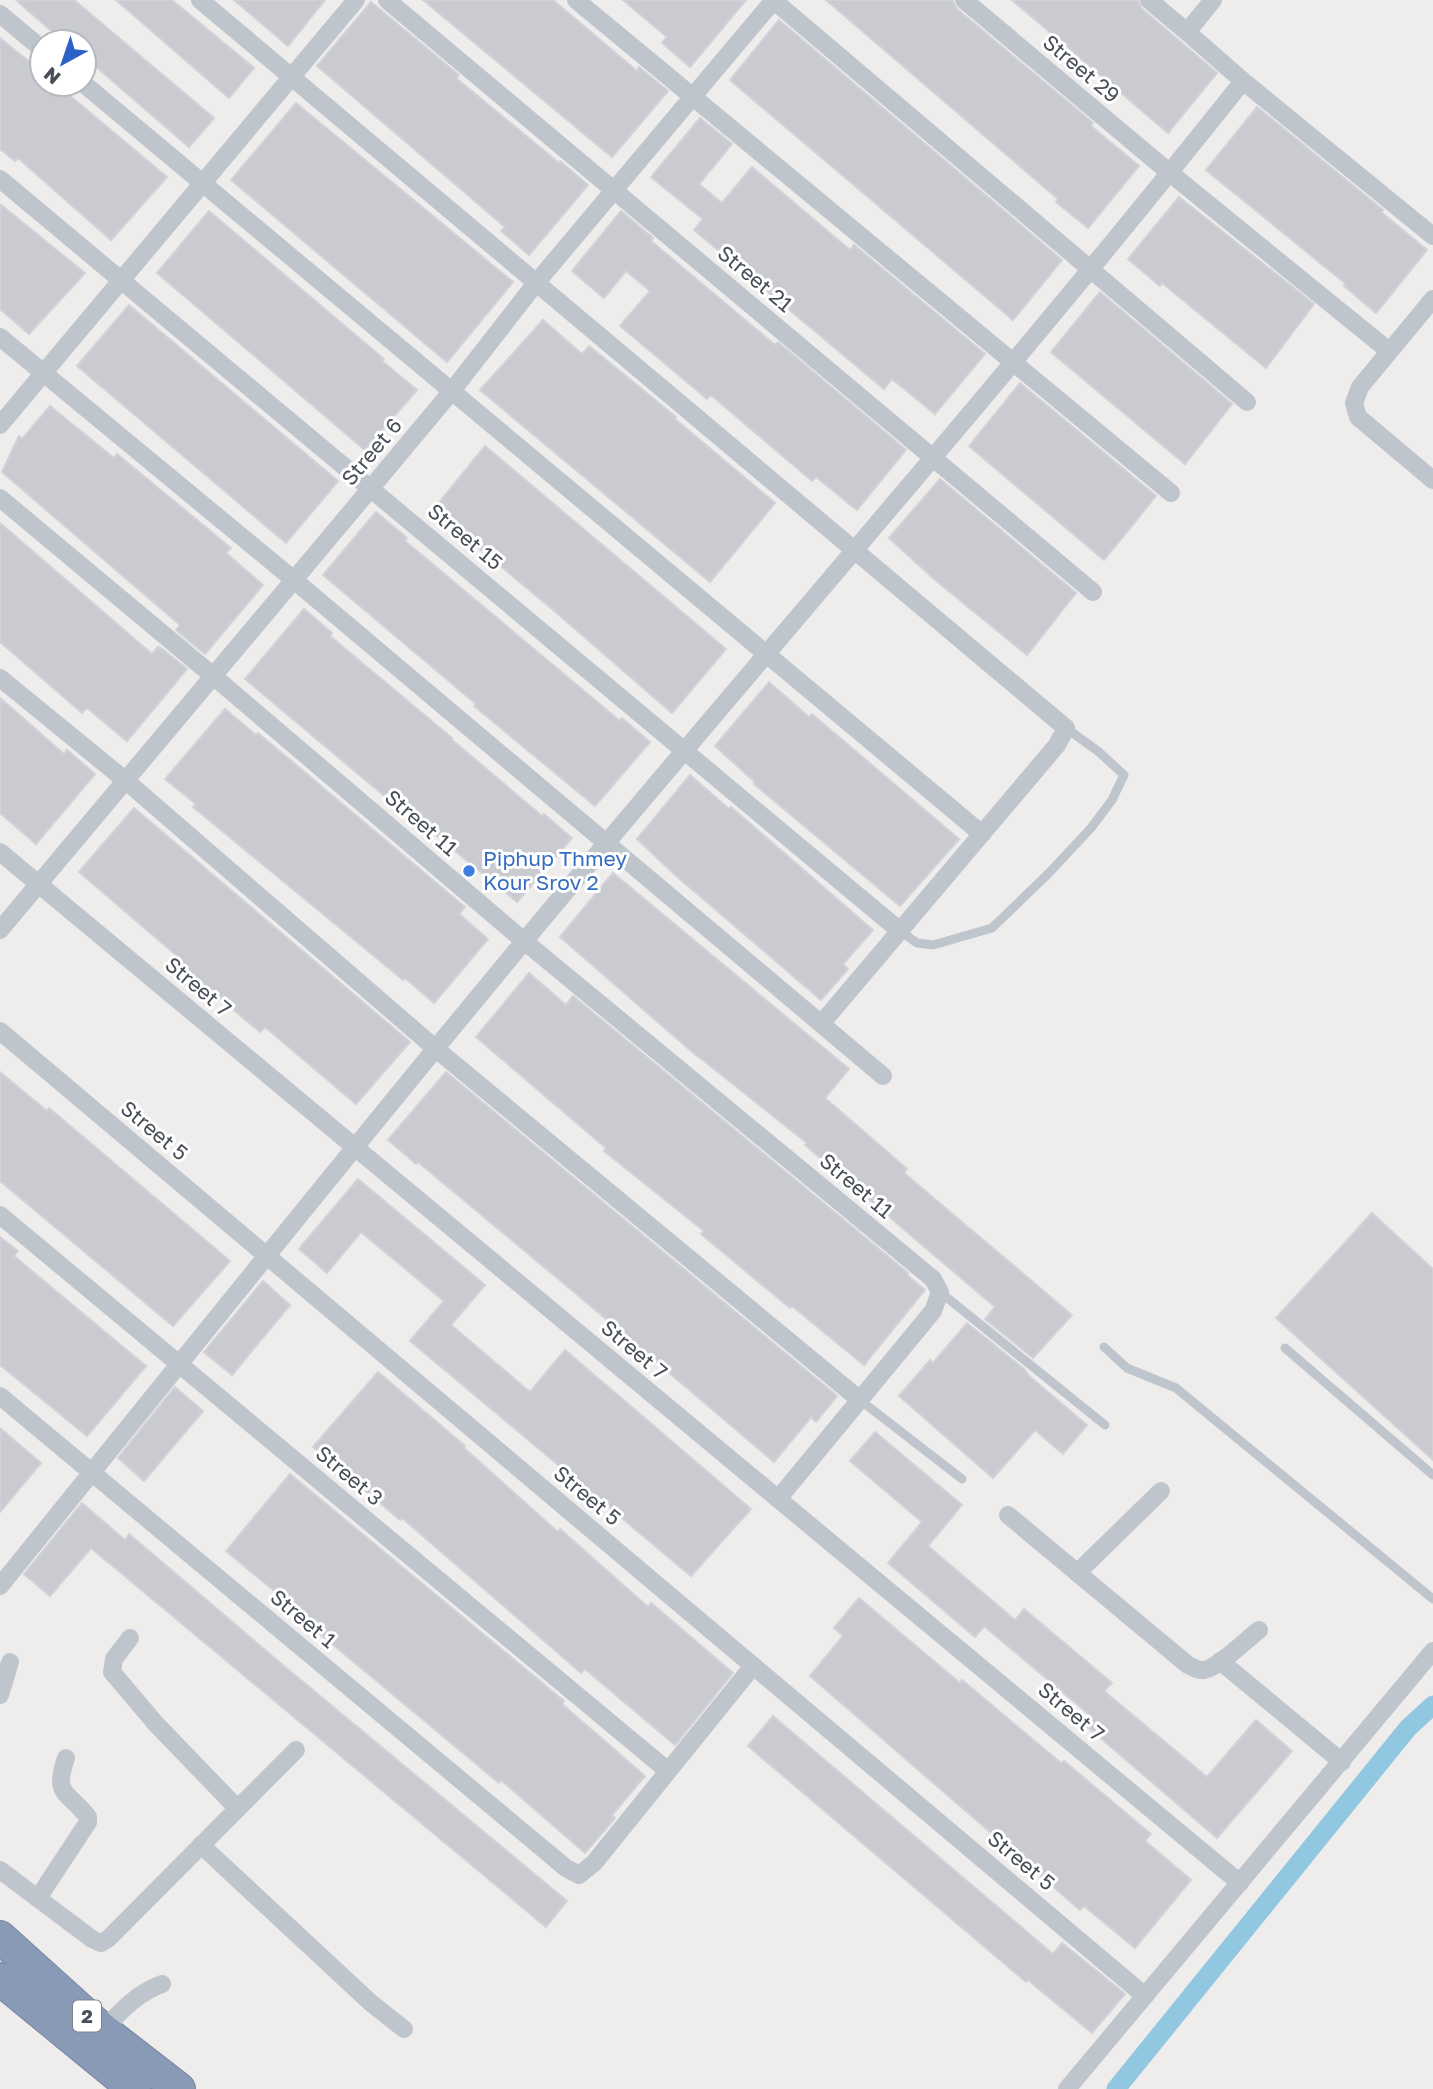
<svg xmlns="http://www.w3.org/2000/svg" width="1433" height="2089" font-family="'Golos Text',sans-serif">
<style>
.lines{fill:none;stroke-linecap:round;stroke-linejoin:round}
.canal{stroke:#91c7e0;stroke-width:19}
.building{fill:#cacbd1;stroke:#d1d2d7;stroke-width:2}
.highway-casing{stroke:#7585a2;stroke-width:34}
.lane{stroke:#bfc5cd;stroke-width:9}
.street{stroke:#bfc5cd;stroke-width:18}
.highway{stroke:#899ab6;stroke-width:32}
.shop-dot{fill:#3f7fe0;stroke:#fff;stroke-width:2.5}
.labels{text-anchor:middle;stroke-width:6;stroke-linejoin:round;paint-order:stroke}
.shield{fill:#fff;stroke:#7e8389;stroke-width:2}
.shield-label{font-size:19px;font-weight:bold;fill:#474e57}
.street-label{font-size:21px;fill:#474e57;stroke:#fff}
.shop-label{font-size:21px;fill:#366cbe;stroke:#fff;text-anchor:start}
</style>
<rect width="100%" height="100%" fill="#efedec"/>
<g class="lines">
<path class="canal" d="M1116 2089 1408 1728 1433 1705"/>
</g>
<g class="building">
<path d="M16 0H74L214 118 189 147 94 65 93 67 84 59V42H64Z"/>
<path d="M116 0H172L254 68 229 98Z"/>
<path d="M234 0H325L288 46Z"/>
<path d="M423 0H553L637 71 639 67 668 91 612 157Z"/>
<path d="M623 0H746L690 67 662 43 667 37Z"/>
<path d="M826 0H952L957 9 1093 123 1091 126 1139 166 1088 228 1056 202 1058 199Z"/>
<path d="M1012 0H1138L1142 9 1217 73 1168 133Z"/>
<path d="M371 2 459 75 456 78 559 163 560 161 588 185 529 255 501 231 505 227 317 66Z"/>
<path d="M779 20 1062 260 1013 320 730 80Z"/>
<path d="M0 38 42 72V84H56L167 177 111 240 18 158 15 161 0 149Z"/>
<path d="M296 103 513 282 447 362 231 180Z"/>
<path d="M1257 107 1383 210 1381 212 1427 250 1376 313 1344 286 1346 284 1206 170Z"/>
<path d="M700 118 732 144 699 184 722 203 752 167 850 250 854 245 985 354 935 414 892 379 884 389 694 230 703 219 651 177Z"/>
<path d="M1179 197 1314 304 1266 368 1162 283 1160 286 1128 259Z"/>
<path d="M0 204 85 273 29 334 0 309Z"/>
<path d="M209 211 384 359 382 361 417 390 365 450 157 273Z"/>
<path d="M621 211 653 238 651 241 775 345 778 342 906 450 857 510 816 477 812 481 711 395 707 399 620 326 650 291 626 271 604 298 572 271Z"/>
<path d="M1100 292 1232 404 1185 464 1051 352Z"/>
<path d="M129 305 338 481 286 543 77 366Z"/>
<path d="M543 320 582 354 589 346 676 417 675 419 775 503 710 582 480 390Z"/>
<path d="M1020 383 1156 496 1104 560 969 446Z"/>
<path d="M50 406 114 458 117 454 231 548 226 553 263 585 205 654 176 630 180 625 2 472 19 436 22 439Z"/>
<path d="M485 446 726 649 672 713 552 609 433 510Z"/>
<path d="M940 479 1076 593 1027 655 934 579 889 538Z"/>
<path d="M376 512 407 538 405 541 620 721 622 718 650 742 595 806 474 706 476 704 323 575Z"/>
<path d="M0 523 152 654 158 647 161 648 187 669 127 741 87 708 82 713 0 642Z"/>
<path d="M304 609 332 633 330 636 452 738 451 739 542 816 544 814 572 838 517 902 397 803 395 805 245 679Z"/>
<path d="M769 682 809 717 812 714 959 839 900 906 754 784 755 782 715 746Z"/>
<path d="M0 698 64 754 67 750 95 774 36 844 0 813Z"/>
<path d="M225 709 256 735 258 733 465 907 459 914 488 939 434 1003 405 978 403 980 193 807 196 804 165 779Z"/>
<path d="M690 775 729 809 731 807 873 930 843 964 848 969 821 1000 674 874 637 839Z"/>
<path d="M134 808 410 1042 356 1104 265 1027 260 1032 173 959 176 955 79 872Z"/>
<path d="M613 873 849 1069 825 1098 907 1169 904 1173 1072 1315 1033 1358 985 1319 995 1307 805 1145 807 1143 690 1050 560 937Z"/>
<path d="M529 973 566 1005 573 996 908 1273 907 1275 925 1290 864 1365 792 1306 790 1308 701 1234 704 1231 604 1151 606 1148 476 1037Z"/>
<path d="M0 1072 47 1111 49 1108 230 1261 173 1326 0 1181Z"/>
<path d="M446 1072 837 1396 816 1422 811 1417 774 1462 586 1302 418 1162 416 1164 388 1140Z"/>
<path d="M358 1179 485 1285 451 1325 530 1392 565 1350 751 1509 691 1576 410 1341 444 1301 361 1232 327 1273 299 1249Z"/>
<path d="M1372 1213 1433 1269V1460L1276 1318Z"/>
<path d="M0 1237 18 1251 14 1256 146 1366 87 1436 0 1365Z"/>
<path d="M263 1281 290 1305 232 1375 204 1352Z"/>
<path d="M967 1323 1024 1369 1029 1376 1087 1425 1063 1454 1035 1430 993 1478 899 1396 930 1360 933 1363Z"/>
<path d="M378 1372 465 1446 464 1448 558 1532 560 1529 648 1607 651 1603 733 1673 675 1745 585 1669 581 1673 402 1518 400 1520 313 1447Z"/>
<path d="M175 1387 203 1411 144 1481 118 1458Z"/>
<path d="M0 1428 41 1463 0 1512Z"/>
<path d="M875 1432 962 1505 928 1546 1015 1620 1024 1609 1112 1683 1104 1691 1207 1777 1256 1720 1292 1751 1217 1838 1084 1724 1091 1716 984 1626 975 1637 888 1563 922 1522 850 1461Z"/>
<path d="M290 1474 564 1701 562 1704 645 1776 612 1815 615 1818 585 1853 501 1780 499 1783 318 1632 320 1629 226 1551Z"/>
<path d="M82 1503 125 1540 129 1534 284 1666 567 1901 546 1927 91 1548 50 1596 24 1574Z"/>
<path d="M859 1598 960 1683 962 1680 1061 1763 1064 1761 1151 1834 1145 1841 1191 1880 1135 1948 1084 1906 1080 1910 810 1676 843 1636 834 1628Z"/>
<path d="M773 1716 1053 1954 1062 1943 1125 1994 1092 2033 1028 1980 1026 1982 748 1746Z"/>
</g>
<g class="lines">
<defs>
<g id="highway">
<path d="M0 1937 103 2030 179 2089"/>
<path d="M0 1979 134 2089"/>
</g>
</defs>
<use href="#highway" class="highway-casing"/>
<g class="lane">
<path d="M900 931 917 943 933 945 992 928 1048 874 1091 828 1112 800 1124 775 1099 752 1066 728"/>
<path d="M940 1292 1105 1425"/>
<path d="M1104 1347 1127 1368 1176 1388 1433 1599"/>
<path d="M1285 1348 1433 1475"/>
<path d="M860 1400 962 1479"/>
</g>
<g class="street">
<path d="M200 0 1066 728 1057 745 821 1024"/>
<path d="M387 0 1093 592"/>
<path d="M576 0 1171 493"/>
<path d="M773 0 1247 402"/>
<path d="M964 0 1170 173 1389 351"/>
<path d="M1149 0 1187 32"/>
<path d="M0 14 42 49"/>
<path d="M1243 81 1433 236"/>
<path d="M84 84 982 834"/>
<path d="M0 179 900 931"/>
<path d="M1433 299 1360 387 1354 403 1358 417 1433 480"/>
<path d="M0 337 294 580 883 1076"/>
<path d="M0 425 356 0"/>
<path d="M0 498 212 675 524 941 933 1279 940 1292 933 1311 778 1499"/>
<path d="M0 678 125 780 436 1049 860 1400"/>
<path d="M0 852 1240 1883"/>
<path d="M0 930 371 488 451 392 536 283 774 0"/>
<path d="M0 1031 1145 1996"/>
<path d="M0 1215 668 1771"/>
<path d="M0 1396 566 1868 579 1875 594 1863 753 1666"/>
<path d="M1008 1515 1188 1665C1193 1667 1198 1671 1204 1670 1219 1667 1246 1640 1259 1630"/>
<path d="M1077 1573 1161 1491"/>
<path d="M0 1586C175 1370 348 1153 526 939 764 653 1011 373 1243 81L1187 32 1213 0"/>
<path d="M130 1638 114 1659 112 1672 156 1724 237 1808"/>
<path d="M1220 1661 1342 1762"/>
<path d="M0 1695 10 1662"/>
<path d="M201 1845 371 2003 404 2029"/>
<path d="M0 1870 92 1939 101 1943 108 1939 296 1750"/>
<path d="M38 1898 88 1822V1817C67 1790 53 1796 66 1758"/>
<path d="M103 2030C121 2011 137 1993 162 1984"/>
<path d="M1067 2089 1433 1651"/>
</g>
<use href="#highway" class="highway"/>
</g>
<circle class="shop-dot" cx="469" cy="871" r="7"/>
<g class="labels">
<rect class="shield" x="73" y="2000.5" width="28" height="31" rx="5"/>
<g class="shield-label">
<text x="87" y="2023">2</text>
</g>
<g class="street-label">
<text transform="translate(1081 69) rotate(40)" y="7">Street 29</text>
<text transform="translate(755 279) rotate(40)" y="7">Street 21</text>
<text transform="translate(372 452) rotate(-50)" y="7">Street 6</text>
<text transform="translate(465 537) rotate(40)" y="7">Street 15</text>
<text transform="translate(421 823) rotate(41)" y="7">Street 11</text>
<text transform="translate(198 987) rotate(40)" y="7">Street 7</text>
<text transform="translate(154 1131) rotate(40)" y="7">Street 5</text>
<text transform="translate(856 1186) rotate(40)" y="7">Street 11</text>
<text transform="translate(634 1350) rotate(40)" y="7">Street 7</text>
<text transform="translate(349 1476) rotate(40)" y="7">Street 3</text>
<text transform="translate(587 1496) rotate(40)" y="7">Street 5</text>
<text transform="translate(303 1619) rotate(40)" y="7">Street 1</text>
<text transform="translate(1071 1712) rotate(40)" y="7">Street 7</text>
<text transform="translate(1021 1861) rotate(40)" y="7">Street 5</text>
</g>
<g class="shop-label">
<text x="483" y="866">Piphup Thmey<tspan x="483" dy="24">Kour Srov 2</tspan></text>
</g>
</g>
<g transform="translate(63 63) rotate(220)"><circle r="33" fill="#ffffff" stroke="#b5b8bc" stroke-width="2"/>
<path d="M0-5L12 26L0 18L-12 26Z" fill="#2e61c8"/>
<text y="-10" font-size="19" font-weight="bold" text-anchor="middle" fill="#474e57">N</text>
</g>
</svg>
